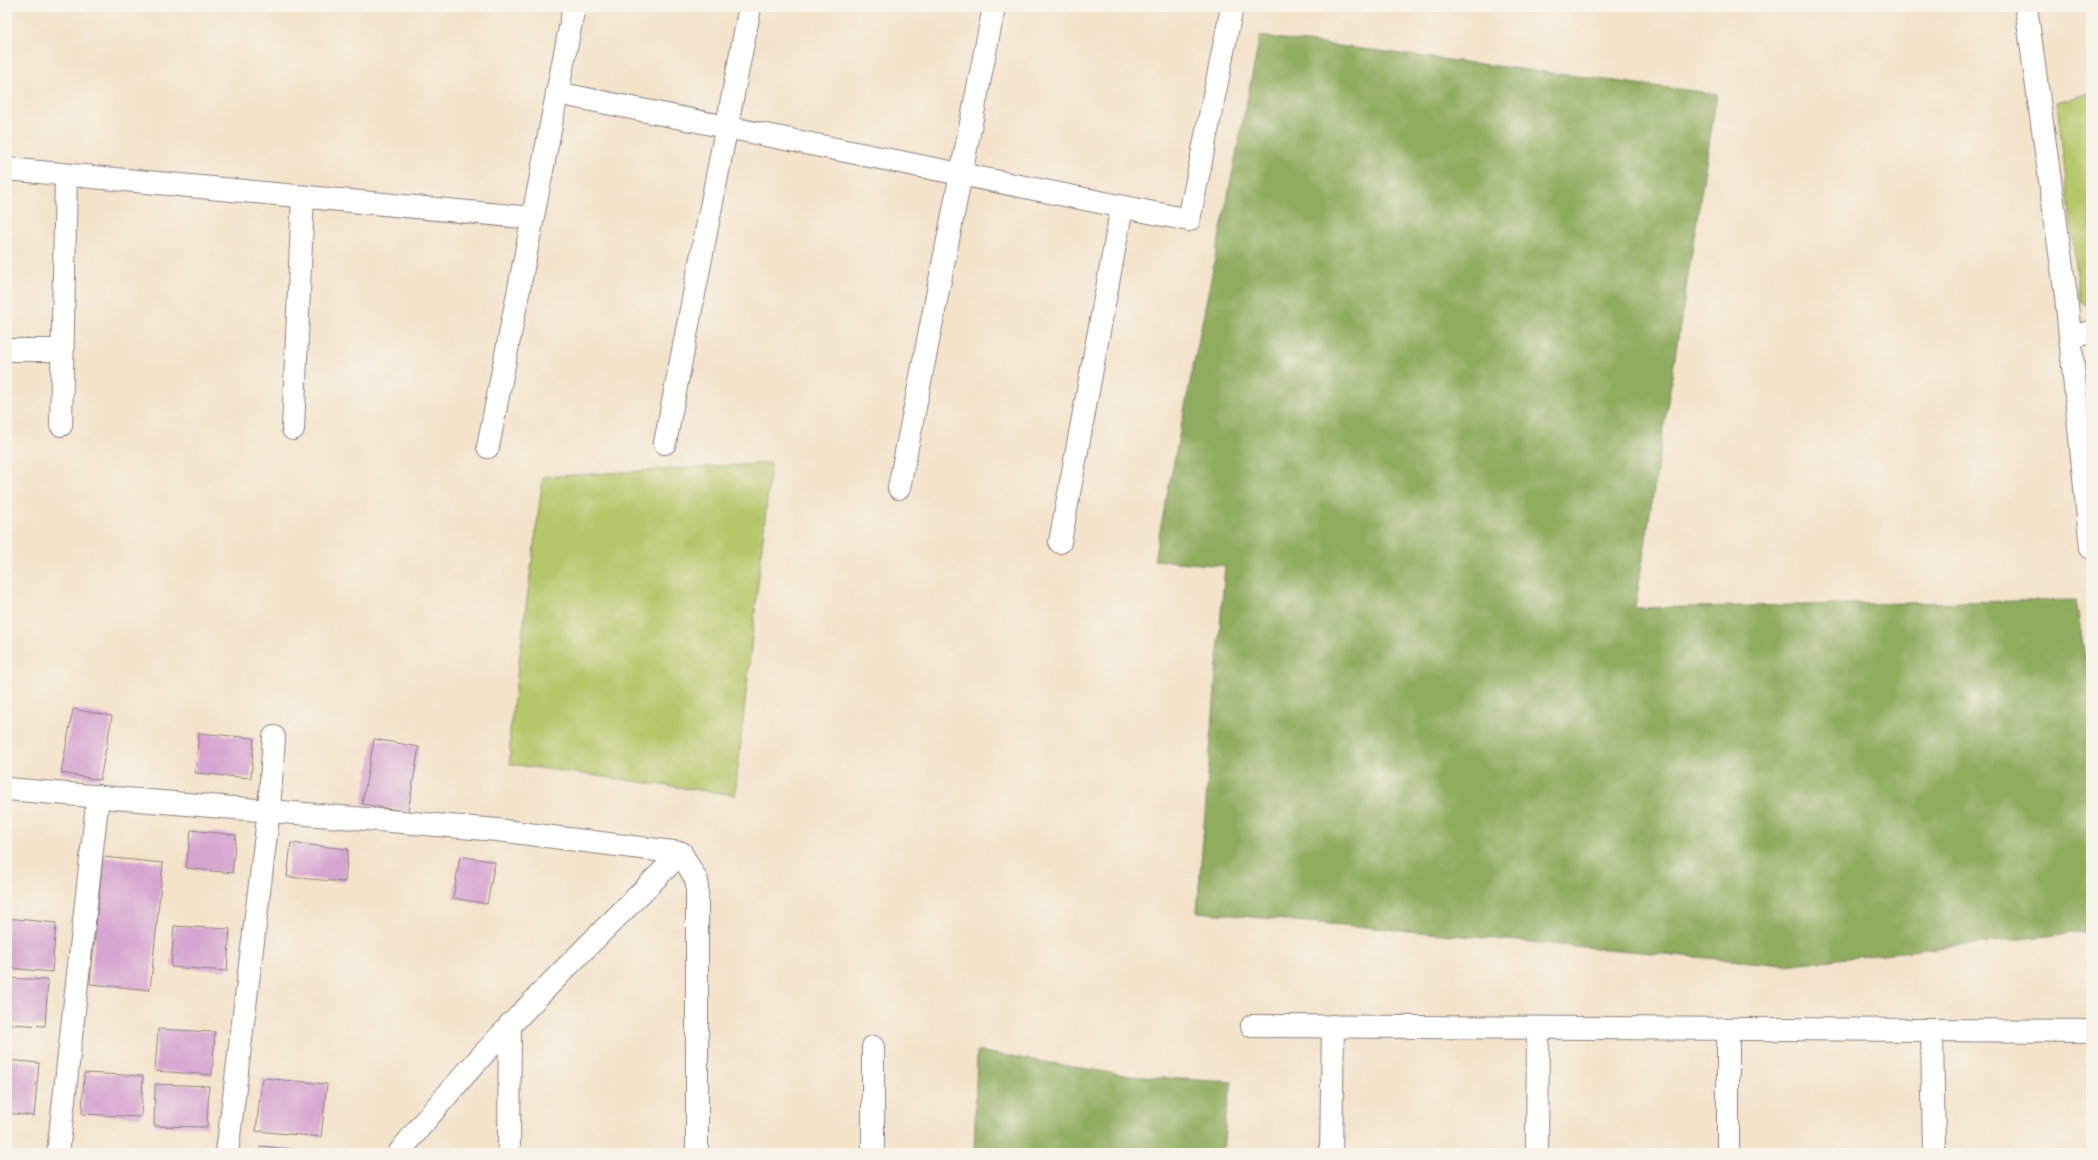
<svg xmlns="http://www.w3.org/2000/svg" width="2098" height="1160" font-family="'Gochi Hand',sans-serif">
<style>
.green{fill:#b6c76b;stroke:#6c7453}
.forest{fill:#90ac5f;stroke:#59674d}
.building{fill:#d7a5d1}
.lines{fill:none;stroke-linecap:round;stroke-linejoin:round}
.street-casing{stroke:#8b8282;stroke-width:24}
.street{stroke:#fff;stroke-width:22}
</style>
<rect width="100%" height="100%" fill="#f7f3e8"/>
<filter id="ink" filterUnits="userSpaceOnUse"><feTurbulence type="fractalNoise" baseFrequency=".025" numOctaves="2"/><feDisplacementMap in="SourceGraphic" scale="8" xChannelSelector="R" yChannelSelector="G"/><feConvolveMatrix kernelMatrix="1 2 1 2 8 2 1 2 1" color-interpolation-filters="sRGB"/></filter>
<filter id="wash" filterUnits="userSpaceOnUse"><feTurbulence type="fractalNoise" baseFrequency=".012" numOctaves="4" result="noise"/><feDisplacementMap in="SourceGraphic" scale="16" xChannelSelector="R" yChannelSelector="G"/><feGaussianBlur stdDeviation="0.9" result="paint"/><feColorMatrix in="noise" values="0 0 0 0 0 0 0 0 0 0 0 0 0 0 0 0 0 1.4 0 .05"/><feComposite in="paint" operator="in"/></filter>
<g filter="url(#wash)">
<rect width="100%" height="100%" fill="#f4e2ca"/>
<g class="green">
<path d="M2091 93V308L2080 301 2057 102Z"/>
<path d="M771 463 735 795 510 764V731L543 477Z"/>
</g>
<g class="forest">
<path d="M1260 36 1717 94 1635 608 2076 600 2091 697V931L1784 965 1197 912 1225 566 1154 560Z"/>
<path d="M977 1051 1131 1076 1232 1082 1226 1116 1223 1153H974Z"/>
</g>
<g id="blocks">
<g class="building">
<path d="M73 709 112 716 100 780 61 773Z"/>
<path d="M199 733 254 738 251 778 195 773Z"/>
<path d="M374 739 419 747 408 812 362 804Z"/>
<path d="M191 830 236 835 232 873 186 868Z"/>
<path d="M291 843 348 849 345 882 287 877Z"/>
<path d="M460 856 495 862 487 904 453 898Z"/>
<path d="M103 857 163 863 150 990 90 984Z"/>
<path d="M7 918 56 923 52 972 7 968Z"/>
<path d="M174 926 230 929 227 971 171 967Z"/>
<path d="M7 978 48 980 45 1026 7 1024Z"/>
<path d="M158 1029 215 1032 212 1075 155 1071Z"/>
<path d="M7 1060 39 1063 34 1116 7 1113Z"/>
<path d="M84 1073 143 1076 141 1117 82 1114Z"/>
<path d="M262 1078 327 1084 321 1137 256 1131Z"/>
<path d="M155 1084 209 1086 207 1127 154 1126Z"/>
<path d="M261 1146 317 1152V1153H260Z"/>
</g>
</g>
</g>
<g filter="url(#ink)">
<use href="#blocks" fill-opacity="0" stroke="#8b8282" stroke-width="1"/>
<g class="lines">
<defs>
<g id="street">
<path d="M2026 7 2066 296 2091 548"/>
<path d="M557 93 1189 220 1232 7"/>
<path d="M7 169 533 218"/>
<path d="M2070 337 2091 332"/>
<path d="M7 350H63"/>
<path d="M61 425 66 175"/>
<path d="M293 429 303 197"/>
<path d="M665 443 750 7"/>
<path d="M488 447 574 7"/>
<path d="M899 488 994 7"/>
<path d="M1060 542 1122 207"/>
<path d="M7 789 497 830 681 853"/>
<path d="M681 853 697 881V1153"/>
<path d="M1252 1026 2091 1031"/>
<path d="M1728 1029V1153"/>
<path d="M1932 1030 1934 1153"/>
<path d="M873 1047V1153"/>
<path d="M58 1153 98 796"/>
<path d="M227 1153 269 810 274 737"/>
<path d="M399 1153C484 1045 584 950 681 853"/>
<path d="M509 1153 510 1024"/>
<path d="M1331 1153 1333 1026"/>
<path d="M1537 1153 1538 1028"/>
</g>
</defs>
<use href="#street" class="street-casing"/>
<use href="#street" class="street"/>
</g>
</g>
<rect width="2098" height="1160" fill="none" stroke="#f7f3e8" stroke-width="24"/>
</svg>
